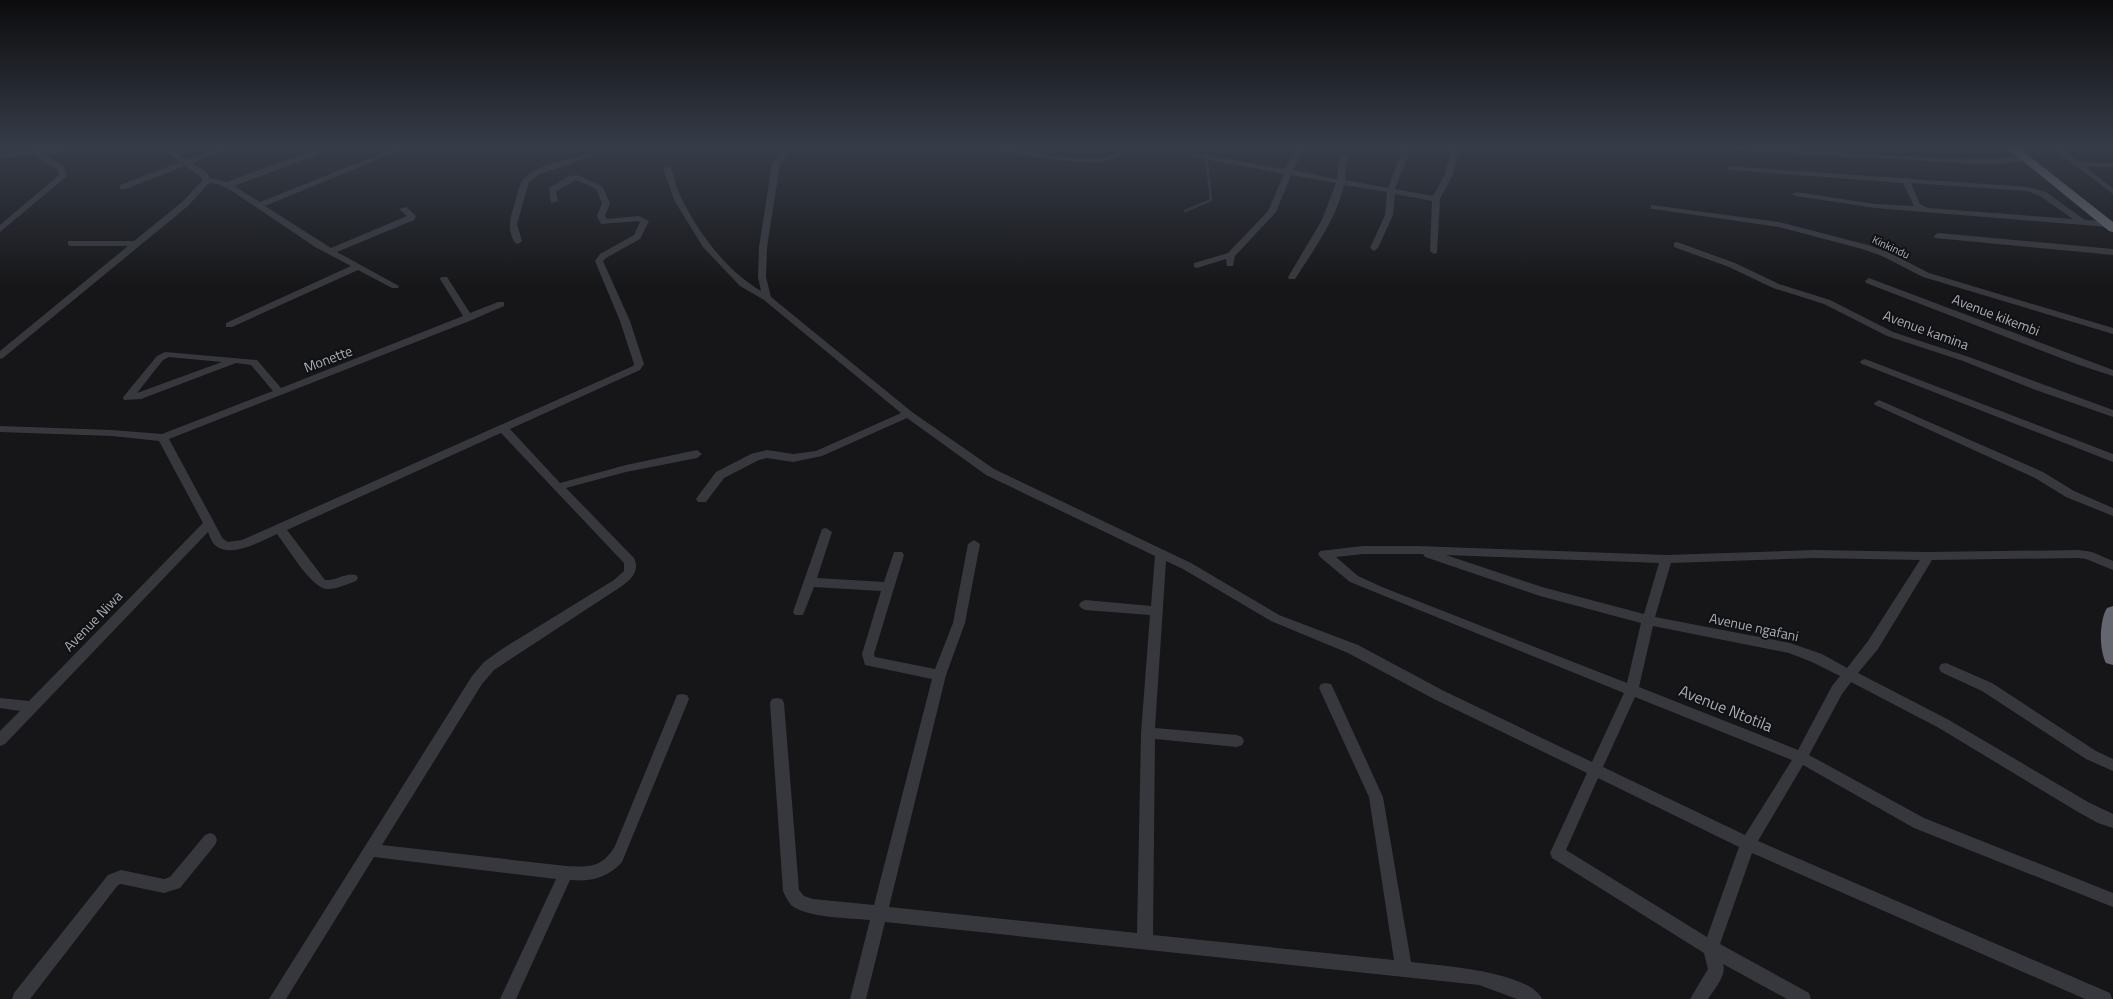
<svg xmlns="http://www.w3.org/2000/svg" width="2113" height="999" font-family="'Titillium Web',sans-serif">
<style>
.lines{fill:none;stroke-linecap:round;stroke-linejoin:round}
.stream{stroke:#2c353c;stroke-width:2.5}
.minor{fill:#37383d;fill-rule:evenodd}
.highway{fill:#63666e;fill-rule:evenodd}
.labels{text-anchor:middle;stroke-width:4;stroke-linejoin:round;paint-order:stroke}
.far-street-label{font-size:11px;fill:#a8adb8;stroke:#111113}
.street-label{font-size:14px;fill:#a8adb8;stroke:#111113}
.near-street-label{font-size:16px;fill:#a8adb8;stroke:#111113}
</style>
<rect width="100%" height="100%" fill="#161618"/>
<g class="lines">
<path class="stream" d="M1185 211 1211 200 1206 154 1213 148"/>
<g class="minor">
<path d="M36 148H44L43 149 84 148 80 150 44 154 64 167 67 176 0 232V225L59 175 57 170 35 155 0 158V154L33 150Z"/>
<path d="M160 148H169L187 160 219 148H229L192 163 206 172 210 178 227 182 313 150H319V154L234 186 260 202 395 148H405L265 206 331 248 407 216 399 209 406 207 416 216 414 220 337 252 399 286 398 288H392L358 270 232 327H226V323L351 266 315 247 232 191 218 184 209 183 188 206 3 358 0 359V351L128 246H71L68 245V241H134L182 202 203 180 200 176 185 166 126 189H120V185L180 162Z"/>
<path d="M462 148H472L475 150 471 152Z"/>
<path d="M587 148H595L593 156 540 174 529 182 517 224 522 241 518 244 515 243C508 231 509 222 513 209 516 200 517 191 521 183 530 166 564 161 581 156L586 153Z"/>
<path d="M783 148H791L780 164 767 247 766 277 771 297 912 412 994 469 1191 563 1279 615 1358 645 1444 691 1592 762 1624 693 1350 582 1320 557 1318 554 1320 551 1363 546H1417L1666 555 1814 550 1929 552 2079 550 2092 552 2113 561V570L2086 559 2079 558 1932 560 1878 649 1858 673 1949 720 2088 802 2113 814V828L2098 823 2078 812 1939 728 1851 682 1842 694 1809 755 1924 818 2113 893V907L1914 828 1803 765 1758 841 2110 993 2112 999H2085L1752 853 1720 944 1809 993 1811 999H1787L1723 964C1727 976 1714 989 1708 999H1690L1708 969 1704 953 1552 858 1550 853 1587 773 1434 699 1348 653 1271 621 1183 569 1166 561 1155 728 1237 735 1242 737 1244 741 1242 745 1237 747 1155 739 1153 935 1394 960 1369 797 1319 688 1321 684 1326 683 1331 684 1333 688 1383 797 1411 962C1438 965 1531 972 1542 999H1517L1479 985 885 922 866 999H850L870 920C850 918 806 918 791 905 788 901 785 896 783 891L770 703 772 699 777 698 782 699 784 703 799 890 804 896 813 899 874 905 932 679 865 665 862 654 881 591 814 587 803 615H795L793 612 822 529 826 528 832 532 817 578 884 582 894 552H902L904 555 874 654 875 657 935 669 953 623 968 544 974 540 980 544 965 623 946 675 889 907 1137 933 1141 733 1150 615 1085 610 1081 608 1079 605 1081 602 1085 600 1151 606 1155 556 986 475 907 418 822 456 793 462 767 458 759 460 724 478 706 502H698L696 499 698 496 716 472 751 454 767 450 793 454 816 451 901 413 764 300 740 286 703 247 674 200 663 168 667 166 671 168C675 179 677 191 683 201 700 235 727 271 761 291L758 277 759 247 772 164ZM1363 554H1423L1425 557 1540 596 1641 623 1627 683 1382 587 1358 576 1336 557ZM1446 555 1659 563 1644 614 1542 587ZM1814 558 1920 560 1868 641 1847 668 1822 654 1790 643 1655 617 1671 563ZM1653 626 1789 653 1812 662 1840 676 1832 686 1798 750 1639 687ZM1635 697 1792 760 1745 835 1603 767ZM1598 778 1739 847 1707 937 1566 850Z"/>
<path d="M990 148H1007L1056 156 1099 159 1115 153 1116 148H1124L1122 156 1100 163 1056 160 994 150Z"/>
<path d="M1297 148H1305L1293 170 1337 179 1339 157 1343 155 1347 157 1345 180 1388 188 1403 148H1411L1395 189 1433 196 1445 174 1451 148H1459L1453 174 1440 199 1437 253 1434 254 1430 251 1432 201 1395 194 1393 215 1378 248 1374 251 1370 248 1385 215 1387 192 1344 185C1337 218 1313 251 1295 279H1289L1288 277 1322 220 1336 183 1291 175 1276 212 1235 256 1233 266H1227L1226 259 1197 268 1194 267V263L1228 253 1268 211 1284 174 1195 157 1191 155 1192 153 1285 169Z"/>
<path d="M1735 148H1765L1967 159 2024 156 2028 158C2013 169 1932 161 1911 160 1853 158 1796 155 1739 150Z"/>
<path d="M2052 148H2061L2079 162 2113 163V167H2085L2113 188V194Z"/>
<path d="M1728 166 2028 187 2046 192 2085 220 2108 221 2112 224 2108 227 1875 208 1796 196 1792 194 1796 192 1875 204 1914 206 1903 183 1731 170H1728ZM1911 183 2027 191 2040 196 2073 219 1928 208 1920 204Z"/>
<path d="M577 175 602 186 610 203 605 216 607 219 639 216 649 221 640 239 606 258 603 261 630 321 644 364 640 370 510 429 560 483 626 465 697 450 702 454 697 458 626 472 566 488 634 558C640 570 632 579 622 586L494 670 482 684 382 845 566 866C590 867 602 868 615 846L677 695 682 694 687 695 689 699 622 862C608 878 590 882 570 880L516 999H500L556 879 374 857 286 999H269L472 676 484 662 502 649 614 580 624 571V563L501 433 287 530 325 580C336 581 346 572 356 575L358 578 356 581C347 584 336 590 326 589 311 587 287 547 277 534 262 541 232 558 216 546 212 543 210 537 208 532L5 744 0 746V731L20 711 0 708V698L29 701 203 523 159 441 112 436 0 432V426L112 430 162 434 273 391 251 365 236 363 141 399 124 400 123 398 124 396 157 356 165 352 257 360 281 388 463 316 440 279 441 277H447L470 313 498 302H504V306L472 320 169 439 223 539 228 542 242 540 633 366 634 364 620 321 595 261 600 254 634 235 640 222 638 221 601 224 597 216 602 203 596 189 576 180 556 191 558 201 551 203 549 188 569 176ZM169 357 222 362 137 393 163 360Z"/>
<path d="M1651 205 1779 222 1868 245 1888 252 1929 273 2113 328V334L1923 277 1882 256 1862 249 1779 227 1654 209H1651Z"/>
<path d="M1938 233 2113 249V255L1935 238 1934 236Z"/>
<path d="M1677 242 1735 263 1779 284 1830 300 1893 332 1969 357 2113 410V417L2033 389 1963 361 1887 336 1824 304 1773 288 1729 267 1674 247V243Z"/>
<path d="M1869 278 2113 370V376L2079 365 1866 283 1865 281Z"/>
<path d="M1865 359 2113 454V462L1862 364 1860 362 1862 360Z"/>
<path d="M1879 400 2043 472 2074 491 2113 508V516L2066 497 2035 478 1875 405 1874 403Z"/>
<path d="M1946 663 1992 683 2096 751 2113 759V771L2086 759 1982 691 1941 672 1939 668 1941 664Z"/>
<path d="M210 833 215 835 217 840 215 845 180 888 164 893 121 884 118 885 30 999H12L14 993 108 875 121 870 164 879 170 877 205 835Z"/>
</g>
<g class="highway">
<path d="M2007 148H2019L2113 222V232L2109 231Z"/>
<path d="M2113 606V665L2106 663C2099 650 2099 621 2107 608Z"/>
</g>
</g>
<linearGradient id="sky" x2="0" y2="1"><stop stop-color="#0c0c0d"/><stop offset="0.51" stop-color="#363c48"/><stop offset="1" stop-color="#363c48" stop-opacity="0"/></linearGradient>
<rect width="2113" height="288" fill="url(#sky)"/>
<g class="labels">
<g class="far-street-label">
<text transform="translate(1891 247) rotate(25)" y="4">Kinkindu</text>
</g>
<g class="street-label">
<text transform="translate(1996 315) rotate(21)" y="5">Avenue kikembi</text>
<text transform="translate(1926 330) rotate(20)" y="5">Avenue kamina</text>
<text transform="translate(328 359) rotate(-21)" y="5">Monette</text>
<text transform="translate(93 621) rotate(-46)" y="5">Avenue Niwa</text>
<text transform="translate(1754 627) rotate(12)" y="5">Avenue ngafani</text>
</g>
<g class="near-street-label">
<text transform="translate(1726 708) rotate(22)" y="6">Avenue Ntotila</text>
</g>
</g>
</svg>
